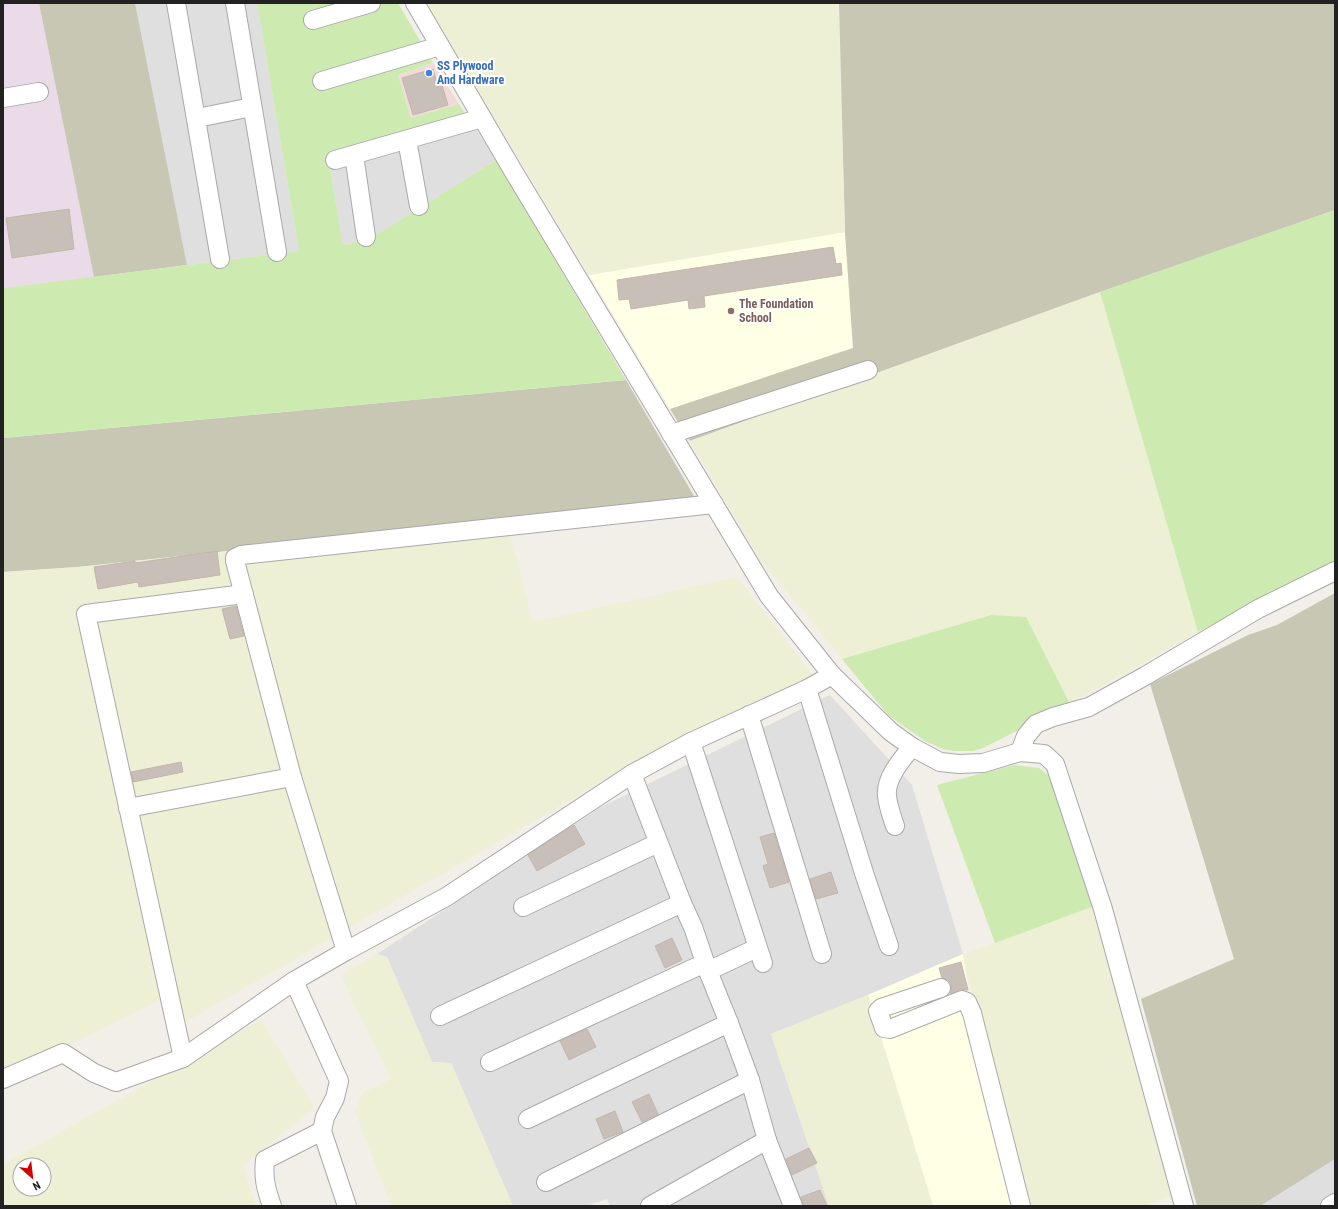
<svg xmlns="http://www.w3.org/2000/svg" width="1338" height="1209" font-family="'Roboto Condensed',sans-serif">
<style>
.residential{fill:#e0dfdf}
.commercial{fill:#f2dad9}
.industrial{fill:#ebdbe8}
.education{fill:#ffffe5}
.construction{fill:#c7c7b4}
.farmland{fill:#eef0d5;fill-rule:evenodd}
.grass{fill:#cdebb0}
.building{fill:#c7bfb8;stroke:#c4b6ab}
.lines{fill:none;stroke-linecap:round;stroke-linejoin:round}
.minor-casing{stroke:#a9a9a9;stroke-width:20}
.minor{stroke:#fff;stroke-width:18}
.shop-dot{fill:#3f7fe0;stroke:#fff;stroke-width:1.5}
.education-dot{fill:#8d6e63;stroke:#fff;stroke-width:1.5}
.labels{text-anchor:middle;stroke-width:4;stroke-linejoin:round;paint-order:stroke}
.shop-label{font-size:12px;font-weight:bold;fill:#366cbe;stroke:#fff;text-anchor:start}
.education-label{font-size:12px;font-weight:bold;fill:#785e54;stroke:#fff;text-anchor:start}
</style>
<rect width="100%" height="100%" fill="#f2efe9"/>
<g class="residential">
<path d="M135 3H257L299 251 187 265Z"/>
<path d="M468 117 496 160 368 240 343 245 328 156Z"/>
<path d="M830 695 912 785 963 954 868 995 771 1034 829 1206H610L607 1199 587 1206H513L451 1063 432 1062 387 957 377 954 603 806Z"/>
<path d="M1335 1159V1206H1260Z"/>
</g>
<path class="commercial" d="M433 63 459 104 411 118 398 75Z"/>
<path class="industrial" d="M3 3H39L94 277 3 288Z"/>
<g class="education">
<path d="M845 232 853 348 670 409 589 275Z"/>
<path d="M963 954 968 990 1029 1206H933L868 995Z"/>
</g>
<g class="construction">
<path d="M39 3H135L187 265 94 277Z"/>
<path d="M839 3H1335V210L1100 292 690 441 670 409 853 348 845 232Z"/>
<path d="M626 380 697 501 78 567 3 572V438Z"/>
<path d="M1335 593V1159L1260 1206H1197L1141 999 1234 959 1150 684 1248 635 1277 625Z"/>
</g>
<g class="farmland">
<path d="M425 3H838L845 232 589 275Z"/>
<path d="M1100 292 1198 632 1070 704 991 615 842 659 759 558 690 441Z"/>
<path d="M507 521 533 622 737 577 813 675 612 776 186 1022 178 991 3 1078V572L78 567Z"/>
<path d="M1094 906 1172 1196 1143 1206H1030L971 992 963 954Z"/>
<path d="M377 954 387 957 432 1062 451 1063 513 1206H391L355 1112 362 1093 391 1079 342 978 347 970Z"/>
<path d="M868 995 933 1206H829L771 1034Z"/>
<path d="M261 1020 315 1107 243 1166 256 1206H3V1164ZM20 1165H44V1189H20Z"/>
</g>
<g class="grass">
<path d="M257 3H398L433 63 398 75 411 118 459 104 468 117 328 156 343 245 368 240 496 160 626 380 3 438V288L299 251Z"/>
<path d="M1335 210V563L1198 632 1100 292Z"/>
<path d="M991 615 1026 617 1070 704 983 748 973 751H953L943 749 925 741 888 715 842 659Z"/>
<path d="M1014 765 1039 768 1049 776 1094 906 995 943 937 785Z"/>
</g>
<g class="building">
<path d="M433 69 438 87 442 85 448 105 413 115 402 78Z"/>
<path d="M69 209 74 249 12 258 6 218Z"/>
<path d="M833 247 836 264 841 263 842 275 704 296 705 307 689 309 688 300 631 309 629 299 619 300 617 280Z"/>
<path d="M217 551 220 575 139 587 138 582 98 589 94 567 135 561V563Z"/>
<path d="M236 606 244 636 230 639 222 609Z"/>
<path d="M181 762 183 772 133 782 131 772Z"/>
<path d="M574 825 585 844 537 871 528 855Z"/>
<path d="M774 833 789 882 770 888 763 866 768 864 760 837Z"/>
<path d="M831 872 838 893 816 899 810 879Z"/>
<path d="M672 938 682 960 665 968 655 946Z"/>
<path d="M961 962 968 990H959L950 994 951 990V984L948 980 942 978 939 968Z"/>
<path d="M587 1029 596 1047 569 1060 560 1041Z"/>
<path d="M649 1094 658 1114 642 1122 632 1102Z"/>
<path d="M615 1111 623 1132 604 1139 596 1119Z"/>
<path d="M809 1148 817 1163 792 1175 786 1159Z"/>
<path d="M820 1190 827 1206H804L801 1197Z"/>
</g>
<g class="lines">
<defs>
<g id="minor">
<path d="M176 3 220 259"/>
<path d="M235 3 277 252"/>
<path d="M415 3 512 169 769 596 832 675 891 732 912 747 940 762 959 764 983 763 1020 752 1044 754 1055 764 1103 909 1184 1206"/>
<path d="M313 20 371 3"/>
<path d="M322 81 440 46"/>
<path d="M3 98 39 92"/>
<path d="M197 118 252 107"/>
<path d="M407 140 419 206"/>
<path d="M354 155 366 237"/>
<path d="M335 160 482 118"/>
<path d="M671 434 868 370"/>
<path d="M807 689 865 876 889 946"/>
<path d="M749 715 822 954"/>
<path d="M691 742 763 963"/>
<path d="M1020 752 1026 736 1036 724 1053 717 1089 707 1145 676 1258 609 1335 571"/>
<path d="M632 774 682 903 693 927 708 971 729 1023 750 1080 767 1140 793 1206"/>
<path d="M128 808 292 777"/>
<path d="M895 826C892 817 888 806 887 796 885 779 901 760 912 747"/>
<path d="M523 907 658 843"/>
<path d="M346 951 292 777 235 561V558L241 555 714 504"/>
<path d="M708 971 757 948"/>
<path d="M294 981 339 1081 335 1098 325 1117 322 1131 347 1206"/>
<path d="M941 988 881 1008 878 1011 884 1028 890 1029 962 1000 967 1002 972 1013 1021 1206"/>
<path d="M440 1016 682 903"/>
<path d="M183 1058 86 614 244 594"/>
<path d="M490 1062 705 963"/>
<path d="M3 1079 63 1053 94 1073 116 1082 183 1058 294 981 346 951 446 897 632 774 691 742 807 689 832 675"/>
<path d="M528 1119 729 1023"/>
<path d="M546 1182 750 1080"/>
<path d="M272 1206C266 1189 263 1178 265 1160L322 1131"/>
<path d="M650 1206 767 1140"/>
<path d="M1330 1206 1335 1203"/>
</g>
</defs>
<use href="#minor" class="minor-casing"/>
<use href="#minor" class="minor"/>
</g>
<circle class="shop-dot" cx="429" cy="73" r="4"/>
<circle class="education-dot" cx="731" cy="311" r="4"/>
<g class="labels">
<g class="shop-label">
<text x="437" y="70">SS Plywood<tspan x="437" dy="14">And Hardware</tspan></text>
</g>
<g class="education-label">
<text x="739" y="308">The Foundation<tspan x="739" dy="14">School</tspan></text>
</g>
</g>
<rect width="1338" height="1209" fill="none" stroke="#222222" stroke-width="8"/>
<g transform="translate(32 1177) rotate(152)"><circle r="19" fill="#ffffff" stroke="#a7a7a7"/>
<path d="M0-3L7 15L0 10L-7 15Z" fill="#d40000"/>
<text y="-6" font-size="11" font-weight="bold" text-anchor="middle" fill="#222222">N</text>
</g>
</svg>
